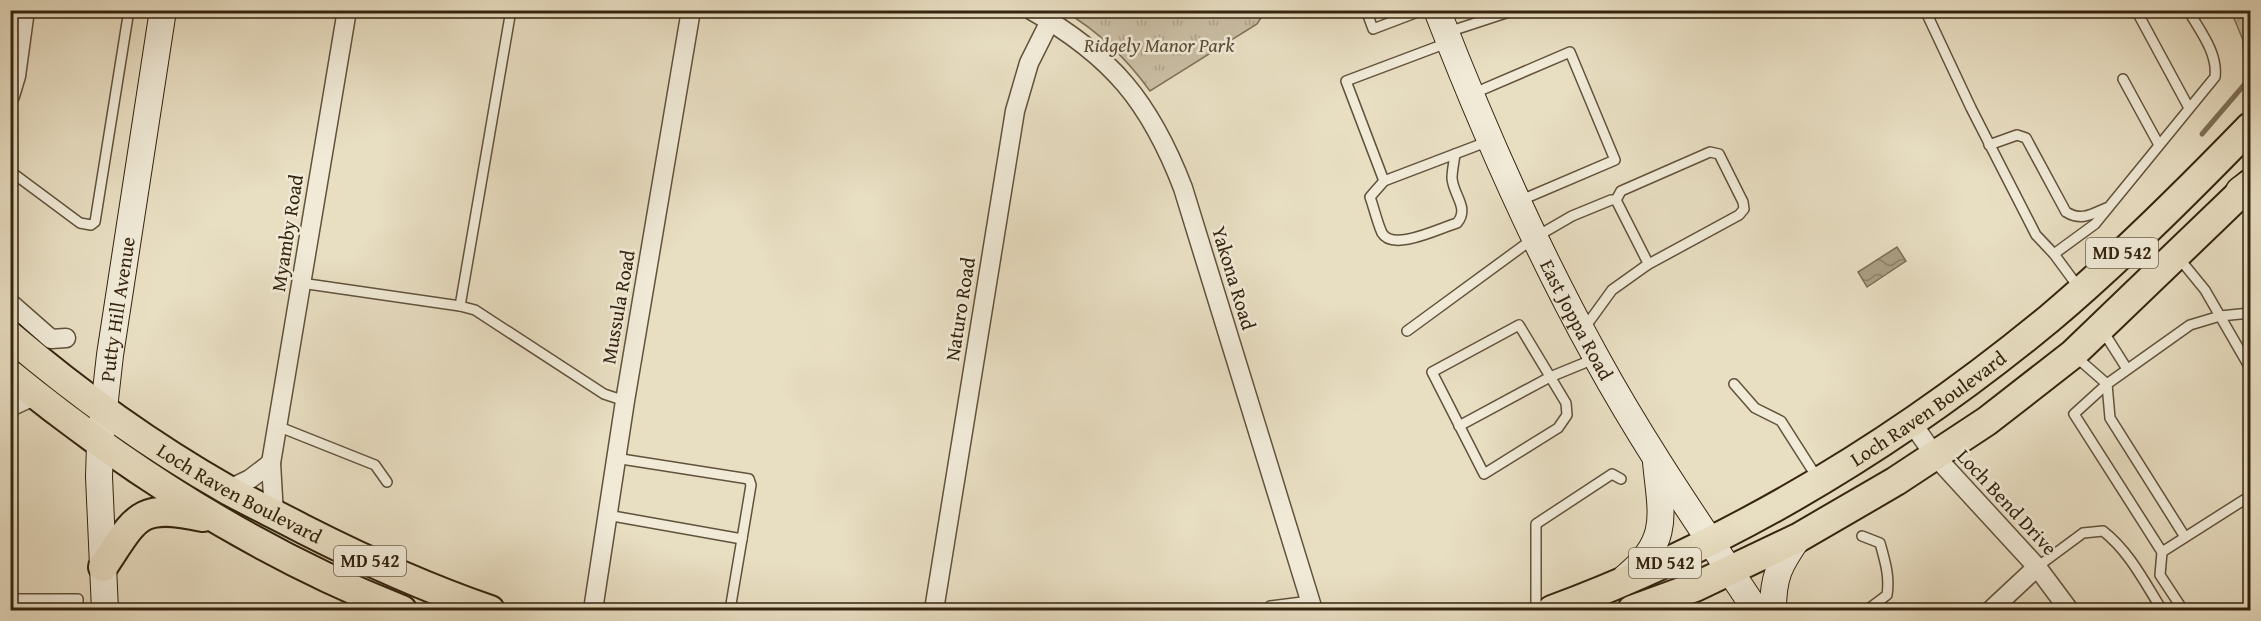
<svg xmlns="http://www.w3.org/2000/svg" width="2261" height="621" font-family="'Gentium Book Plus',serif">
<style>
.grass{fill:url(#grass-tufts);stroke:#80715a;stroke-width:1.5}
.forest{fill:url(#forest-crowns);stroke:#80715a;stroke-width:1.5}
.water{fill:url(#water-waves);stroke:#7c6e56;stroke-width:1.5}
.lines{fill:none;stroke-linecap:round;stroke-linejoin:round}
.stream{stroke:#7c6e56;stroke-width:5}
.lane-casing{stroke:#62523c;stroke-width:12}
.street-casing{stroke:#62523c;stroke-width:21}
.secondary-casing{stroke:#35240f;stroke-width:28}
.primary-casing{stroke:#35240f;stroke-width:32}
.highway-casing{stroke:#35240f;stroke-width:36}
.lane{stroke:#f0ead7;stroke-width:9}
.street{stroke:#f0ead7;stroke-width:18}
.secondary{stroke:#f0ead7;stroke-width:26}
.primary{stroke:#e8dec2;stroke-width:28}
.highway{stroke:#e8dec2;stroke-width:33}
.labels{text-anchor:middle;stroke-width:5;stroke-linejoin:round;paint-order:stroke}
.shield{fill:#f0ead7;stroke:#6d5f4b;stroke-width:1.5}
.shield-label{font-size:18px;font-weight:bold;fill:#35240f}
.park-label{font-size:20px;font-style:italic;fill:#5a4a34;stroke:#f0ead7}
.street-label{font-size:20px;fill:#35240f;stroke:#f0ead7}
</style>
<defs>
<pattern id="grass-tufts" width="24" height="20" patternUnits="userSpaceOnUse" patternTransform="scale(1.5)"><rect width="24" height="20" fill="#cabea4"/><path d="M3 7l-1-3M5 7V3M7 7l1-3M15 17l-1-3M17 17v-4M19 17l1-3" fill="none" stroke="#aea38c"/></pattern>
<pattern id="forest-crowns" width="20" height="18" patternUnits="userSpaceOnUse" patternTransform="scale(1.5)"><rect width="20" height="18" fill="#cabea4"/><path d="M2 6a3 3 0 1 1 6 0M12 15a3 3 0 1 1 6 0" fill="none" stroke="#aea38c"/></pattern>
<pattern id="water-waves" width="16" height="10" patternUnits="userSpaceOnUse" patternTransform="scale(1.5)"><rect width="16" height="10" fill="#ab9f85"/><path d="M0 5q4-4 8 0t8 0" fill="none" stroke="#8c816b"/></pattern>
</defs>
<rect width="100%" height="100%" fill="#e8dec2"/>
<filter id="stains"><feTurbulence type="fractalNoise" baseFrequency=".00333" numOctaves="4"/><feColorMatrix values="0 0 0 0 .2 0 0 0 0 .09 0 0 0 0 .02 0 0 0 .5 -.17"/></filter>
<radialGradient id="worn" r=".72"><stop offset=".6" stop-color="#630" stop-opacity="0"/><stop offset="1" stop-color="#630" stop-opacity=".3"/></radialGradient>
<path class="grass" d="M1266 10 1257 24 1150 91C1127 59 1098 31 1064 11Z"/>
<path class="forest" d="M2231 11H2250V70L2244 66 2243 40Z"/>
<path class="water" d="M1897 247 1906 261 1867 287 1858 272Z"/>
<g class="lines">
<path class="stream" d="M2202 134 2250 78"/>
<defs>
<g id="lane">
<path d="M1366 10 1373 29 1423 10"/>
<path d="M1925 10 1971 108 2036 235 2054 254 2079 288"/>
<path d="M2136 10 2189 108"/>
<path d="M1448 32 1515 10"/>
<path d="M1447 43 1346 81 1384 181 1489 141"/>
<path d="M2123 79 2159 145"/>
<path d="M1472 94 1570 52 1615 160 1519 201"/>
<path d="M1989 145 2017 135 2026 138 2066 212C2081 221 2090 215 2106 208"/>
<path d="M10 171 80 223 91 225 95 222 129 10"/>
<path d="M1384 181 1370 197C1374 208 1377 222 1382 233 1393 252 1440 228 1457 223 1470 208 1453 195 1452 178 1452 171 1454 162 1455 154"/>
<path d="M1616 200 1621 191 1710 152 1719 154 1743 202 1744 209 1739 215 1647 265"/>
<path d="M2054 254 2095 224 2215 77C2218 53 2200 31 2188 10"/>
<path d="M2178 257 2205 290 2250 368"/>
<path d="M301 283 460 306 475 310 604 394 625 401"/>
<path d="M460 306 511 10"/>
<path d="M1519 325 1566 403 1567 415 1558 428 1484 474 1432 372Z"/>
<path d="M1407 331 1534 238 1572 216 1611 200H1616L1647 261V265L1612 290 1583 330"/>
<path d="M2103 331 2127 369"/>
<path d="M2075 356 2107 384 2074 414 2162 552 2160 575 2183 610"/>
<path d="M1734 384 1755 408 1781 421 1818 479"/>
<path d="M277 426 375 465 387 482"/>
<path d="M1459 426 1550 377 1594 359"/>
<path d="M615 458 749 479 751 485 742 539"/>
<path d="M607 515 742 539 730 610"/>
<path d="M1862 536 1880 543C1885 561 1890 577 1887 595L1867 610"/>
<path d="M2185 537 2110 418 2107 384 2190 325 2220 316 2250 313"/>
<path d="M2162 552 2250 496"/>
<path d="M2037 567 2083 533 2103 531C2129 551 2145 583 2162 610"/>
<path d="M10 599H78V610"/>
<path d="M1270 610V606L1310 601"/>
<path d="M1536 610V524L1612 474 1621 479"/>
</g>
<g id="street">
<path d="M1031 10C1112 56 1150 102 1183 188L1313 610"/>
<path d="M10 96 16 76 25 10"/>
<path d="M10 303 51 339 66 338"/>
<path d="M10 407 36 395"/>
<path d="M1912 423 1935 456 2037 567 2069 610"/>
<path d="M227 490 250 479 271 463"/>
<path d="M274 514 271 463 347 10"/>
<path d="M593 610 625 401 691 10"/>
<path d="M934 610 1015 111 1029 63 1050 21"/>
<path d="M1991 610 2037 567"/>
</g>
<g id="secondary">
<path id="s1" d="M1437 10C1483 129 1534 245 1596 357 1644 445 1701 527 1756 610"/>
<path d="M1626 577C1671 540 1661 514 1656 462"/>
<path id="s2" d="M105 610 99 477 100 444 110 355 163 10"/>
<path d="M1773 610C1773 577 1779 565 1798 538"/>
</g>
<g id="primary">
<path id="s3" d="M10 336C77 393 149 445 226 489 251 503 277 515 303 529 364 560 426 588 490 610"/>
<path d="M10 374C129 471 260 554 402 610"/>
<path d="M103 567C137 516 138 503 203 517"/>
<path id="s4" d="M1552 610C1733 543 1901 441 2050 318 2120 259 2186 193 2250 127"/>
<path d="M1632 610 1695 587 1798 538 1896 481 1987 421 2073 354 2250 184"/>
</g>
<path id="highway" d="M2242 193 2250 187"/>
</defs>
<use href="#lane" class="lane-casing"/>
<use href="#street" class="street-casing"/>
<use href="#secondary" class="secondary-casing"/>
<use href="#primary" class="primary-casing"/>
<use href="#highway" class="highway-casing"/>
<use href="#lane" class="lane"/>
<use href="#street" class="street"/>
<use href="#secondary" class="secondary"/>
<use href="#primary" class="primary"/>
<use href="#highway" class="highway"/>
</g>
<g class="labels">
<g class="shield">
<rect x="2086" y="238" width="72" height="30" rx="4.5"/>
<rect x="334" y="546" width="72" height="30" rx="4.5"/>
<rect x="1629" y="548" width="72" height="30" rx="4.5"/>
</g>
<g class="shield-label">
<text x="2122" y="259">MD 542</text>
<text x="370" y="567">MD 542</text>
<text x="1665" y="569">MD 542</text>
</g>
<g class="park-label">
<text x="1159" y="52">Ridgely Manor Park</text>
</g>
<g class="street-label">
<text transform="translate(287 233) rotate(-81)" y="7">Myamby Road</text>
<text transform="translate(1234 278) rotate(73)" y="7">Yakona Road</text>
<text transform="translate(618 307) rotate(-80)" y="7">Mussula Road</text>
<text dy="7" stroke="none"><textPath href="#s2" startOffset="302">Putty Hill Avenue</textPath></text>
<text transform="translate(960 309) rotate(-81)" y="7">Naturo Road</text>
<text dy="7" stroke="none"><textPath href="#s1" startOffset="340">East Joppa Road</textPath></text>
<text dy="7" stroke="none"><textPath href="#s4" startOffset="428">Loch Raven Boulevard</textPath></text>
<text dy="7" stroke="none"><textPath href="#s3" startOffset="279">Loch Raven Boulevard</textPath></text>
<text transform="translate(2007 502) rotate(47)" y="7">Loch Bend Drive</text>
</g>
</g>
<rect width="2261" height="621" fill="none" stroke="#e8dec2" stroke-width="36"/>
<rect x="12" y="12" width="2237" height="597" fill="none" stroke="#35240f" stroke-width="3"/>
<rect x="18" y="18" width="2225" height="585" fill="none" stroke="#35240f" stroke-width="1.5"/>
<rect width="100%" height="100%" filter="url(#stains)"/>
<rect width="100%" height="100%" fill="url(#worn)"/>
</svg>
